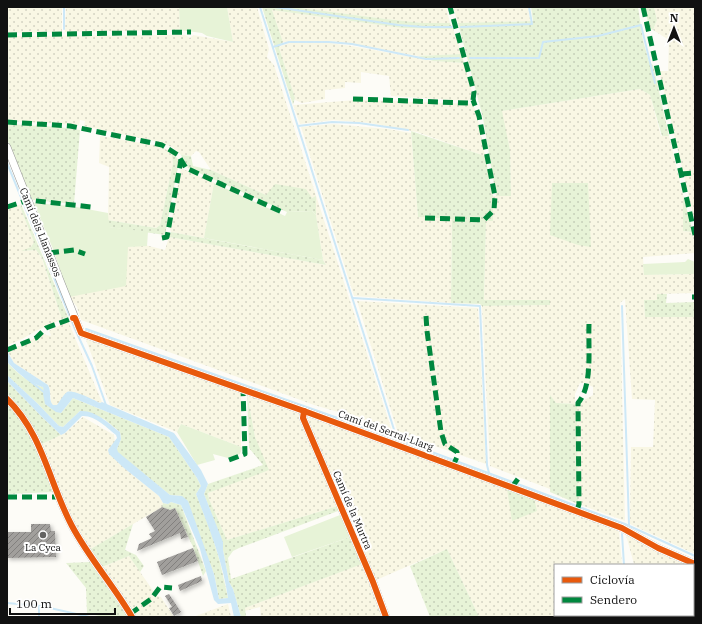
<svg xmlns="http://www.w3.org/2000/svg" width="702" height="624" font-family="'IBM Plex Serif',serif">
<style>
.farmland{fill:url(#farmland-dots)}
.grass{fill:url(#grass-dots)}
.garden{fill:#e7f3d7}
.water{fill:#cde8f7}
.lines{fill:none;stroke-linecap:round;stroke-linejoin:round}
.stream{stroke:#cde8f7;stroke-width:2}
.building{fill:url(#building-hatch);filter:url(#shadow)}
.minor-casing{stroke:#979795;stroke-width:8}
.minor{stroke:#fffffe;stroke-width:7}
.quiet{stroke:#00873e;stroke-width:5;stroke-dasharray:10 5;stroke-linecap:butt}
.cycleway-casing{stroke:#fff;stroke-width:8}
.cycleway{stroke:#e8590c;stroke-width:6}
.poi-dot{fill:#646362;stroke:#fff;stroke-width:1.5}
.labels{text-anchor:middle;stroke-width:4;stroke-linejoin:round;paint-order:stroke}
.street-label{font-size:10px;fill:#111;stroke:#fff}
.poi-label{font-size:10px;fill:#111;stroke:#fff}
</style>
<defs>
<pattern id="farmland-dots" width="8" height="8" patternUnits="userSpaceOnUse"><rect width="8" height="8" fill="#f9f7e4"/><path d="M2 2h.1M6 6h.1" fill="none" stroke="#d4d3c3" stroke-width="1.8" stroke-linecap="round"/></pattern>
<pattern id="grass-dots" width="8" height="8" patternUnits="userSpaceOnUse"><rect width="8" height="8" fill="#e7f3d7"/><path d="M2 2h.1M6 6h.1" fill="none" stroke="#c5cfb8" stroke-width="1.8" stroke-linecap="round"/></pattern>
<pattern id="building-hatch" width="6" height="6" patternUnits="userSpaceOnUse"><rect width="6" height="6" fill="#a19f9c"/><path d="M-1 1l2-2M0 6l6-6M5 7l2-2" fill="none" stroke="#82807e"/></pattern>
<filter id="shadow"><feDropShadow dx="2" dy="2" stdDeviation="2" flood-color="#0004"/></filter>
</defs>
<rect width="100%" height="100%" fill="#fdfcf7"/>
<g class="farmland">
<path d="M7 7H62V32L7 33Z"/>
<path d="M66 7H179L180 30 65 32Z"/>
<path d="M227 7H257L269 49 267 57 274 65 392 431 345 414 314 405 81 320 77 307 69 297 128 247 145 245 165 250 169 237 326 265 323 260 316 215V197L312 198 266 195 211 170 199 152 196 151 191 156 181 155 172 147 159 142 84 126 85 121 80 120 79 125 12 121 7 120V36L185 35 190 38 193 35 233 42Z"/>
<path d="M293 7H446L450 23H422L386 19Z"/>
<path d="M453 7H528L530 21 458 23Z"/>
<path d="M654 7H695V222L659 71H668L669 40 653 30 657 20Z"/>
<path d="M272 10 402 28 453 29 462 55 460 54 418 56 332 41 283 42Z"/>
<path d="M290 43H330L352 46 433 61 464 63 472 92 470 99 468 101 391 96 389 76 361 72V83L345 82V88L325 90V99L302 103 295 100V98L279 48 281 46Z"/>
<path d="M640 89 650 95 661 136H669L683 195V231L693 232 695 244V253L643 257 644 275 695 274V293L657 294 658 300H644L645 317H695V554L630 524 631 447H653L655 400 632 399 625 299 620 303 625 521 578 504 577 404 593 395V387L585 383H580L575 394V404L556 403 550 396V489L490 466 482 306 550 305V300H484L486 221H492L493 196H511L510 150 501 111Z"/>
<path d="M356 100 473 104 477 115 485 156 417 132 370 123 333 120 300 124 293 105Z"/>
<path d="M333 124 388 129 411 133 418 217 452 219 451 303 354 296 301 127Z"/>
<path d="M100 136 159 146 171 152 173 163 160 225 156 228 108 220 109 167 99 163Z"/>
<path d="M181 168 214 183 204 238 171 232 170 229Z"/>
<path d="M21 204 20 207 34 242 31 247 23 251 36 250 42 259 62 319 36 331 22 339 8 345 7 342V209Z"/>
<path d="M357 301 478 308 486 464 398 433Z"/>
<path d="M68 321 102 402 100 403 79 394 67 393 57 405H53L51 403 50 389 48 385 14 363 8 352 43 334 50 336 51 335 49 331Z"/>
<path d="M85 337 241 392V447L181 424 177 432 110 405Z"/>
<path d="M247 393 298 411 338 506 227 540 209 499 208 493 265 470 255 437Z"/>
<path d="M306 414 619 531 622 565H555V615H632L633 617H479L447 549 374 581 305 419Z"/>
<path d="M83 417 114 435 115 442 108 450 124 468 159 496 163 503 162 507 89 550 73 525 40 445 65 433Z"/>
<path d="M626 535 695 565V617H642L641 615H693V565H633L634 564Z"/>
<path d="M129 556 154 592V595L161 597 174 617H134L102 567Z"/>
<path d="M361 564 383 617H261L260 607 245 611V608Z"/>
<path d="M228 604 231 617H193Z"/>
</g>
<g class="grass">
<path d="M262 7H293L386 19 422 23H450L453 29 402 28 272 10 283 42 279 48 295 98 293 105Z"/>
<path d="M531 7H638L643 40 649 62 653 65 669 136H662L650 95 640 89 502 111 510 150 511 196H496L483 118 458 23 533 21Z"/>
<path d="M645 7H654L657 20 653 30 649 28Z"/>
<path d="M460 54 462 55 464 63 433 61 418 56Z"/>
<path d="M7 124 59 127 80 130 74 204 33 200 27 190 7 139Z"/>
<path d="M411 131 485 156 493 196V221H486L484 300H550V305L482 306 480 304 451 303 452 219 418 217Z"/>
<path d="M171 152 177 158 179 161 165 235 108 227V220L156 228 160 225 173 163Z"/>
<path d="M181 155 191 156 193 166 211 170 266 195 275 184 306 189 312 198 316 196V215L312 211 287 212 188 168Z"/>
<path d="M552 183H588L591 247 578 245 550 235Z"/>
<path d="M683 195 693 232 683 231Z"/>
<path d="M21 204 68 317 62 319 42 258 36 250 21 251 31 247 34 242 20 207Z"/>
<path d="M171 232 323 260 326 265 169 237Z"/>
<path d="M657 294H667L666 303 695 302V317H645L644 300H657Z"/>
<path d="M7 362C16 372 28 383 43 387L45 392V404L61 413 73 398 169 437 197 478 201 486 196 494 211 532 220 562 228 598 219 599 214 574 182 496 170 495 117 452V449L121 439 120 432 104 419 80 411 63 427 59 426 38 404 7 375Z"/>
<path d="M7 381 43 418 61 435 40 445 7 397Z"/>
<path d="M247 393 255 437 269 470 208 493 209 499 227 540 338 506V511L239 548 233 551 228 558 231 579 350 537 362 564 245 608 246 617H241L233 589 229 582 223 550 222 542 204 494 208 484 263 465 249 448Z"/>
<path d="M550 395 556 403 577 404 578 504 550 492Z"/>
<path d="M7 401 33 437 54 492 7 494Z"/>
<path d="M507 489 534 498 537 511 512 521Z"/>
<path d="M171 502 181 505 206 571 203 576 193 547 175 508 170 510 162 507 163 503 168 504Z"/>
<path d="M133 524 125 550 136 555 144 566 140 572 129 556 102 567 89 550Z"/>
<path d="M447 549 479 617H430L410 566Z"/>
<path d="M90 562 128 617H103L87 613 86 588 66 563Z"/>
</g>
<g class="garden">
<path d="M179 7H227L233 42 207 36 202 33 180 30Z"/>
<path d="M214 183 285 216 287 212 312 211 316 215 323 260 204 238Z"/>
<path d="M34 203 71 206 108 213 109 227 148 232 147 246 128 247 126 286 69 297 53 249Z"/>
<path d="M688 259 695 262V274L644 275 643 264 685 262Z"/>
<path d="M181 424 241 447 242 448 240 454 228 458 213 454 215 460 197 465 177 432Z"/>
<path d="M340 515 350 537 292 557 284 537Z"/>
</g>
<path class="water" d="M7 351 14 363 48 385C52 392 48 400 53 405H57C60 401 63 395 67 392 73 389 94 400 100 403L102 402 174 433 201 470 208 484 204 494 223 542V550L229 582 233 589 241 617H234L231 603 218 604 214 600 200 549 181 505 171 502 168 504 163 503 159 496 124 468 109 454 108 450 117 438 116 435C107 428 95 415 82 416L65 433 61 435 43 418 7 381V375L38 404 59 426 63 427 80 411C96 410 108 423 120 432L121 439 117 449 118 452 170 495 182 496 188 501 214 574 219 599 228 598C223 562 209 528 196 494L201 486 197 478 169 437 73 398 61 413 56 412 45 404 43 394 44 392 43 387C28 383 17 372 7 362Z"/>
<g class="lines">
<g class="stream">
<path d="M64 7V29"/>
<path d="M260 7 397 439"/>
<path d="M275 7 398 25 424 27H452"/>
<path d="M461 27 532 24 529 7"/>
<path d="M273 47 289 42H329L352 44 426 59 459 58"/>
<path d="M470 58H539L543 42 598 36 641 25 655 83"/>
<path d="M298 126 332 122 359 123 408 130"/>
<path d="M7 163 75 329 92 366 106 405"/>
<path d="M353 298 480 306 487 465 489 473"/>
<path d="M622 306 629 525"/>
<path d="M86 329 397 439 625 524 695 556"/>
<path d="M25 377 45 393"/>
<path d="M622 534 624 565"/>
<path d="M7 603 41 606 90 617"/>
<path d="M638 615 639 617"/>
<path d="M39 617V606"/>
</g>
</g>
<g class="building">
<path d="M162 507 170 510 175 508 188 537 181 539 180 533 137 551 139 544 152 538 149 534 155 531 146 517Z"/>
<path d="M31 524H50L51 531H55L56 557 7 558V532H31Z"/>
<path d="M193 548 198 561 162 575 157 562Z"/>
<path d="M201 576 202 581 180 591 178 585Z"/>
<path d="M169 594 181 612 174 616 169 608 172 607 165 596Z"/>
</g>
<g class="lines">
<defs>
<g id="minor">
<path d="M7 147 75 318"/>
<path d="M73 318H75L81 333 304 411 622 528 658 548 695 564"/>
<path d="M7 399C43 434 49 483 72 526 89 558 114 586 132 617"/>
<path d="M304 411 303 418 373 582 386 617"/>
</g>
</defs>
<use href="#minor" class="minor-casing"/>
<use href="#minor" class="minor"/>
<g class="quiet">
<path d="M643 7 695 235"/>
<path d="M7 35 191 32"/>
<path d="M353 99 468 103 473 100 474 92 450 7"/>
<path d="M7 122 70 126 162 145 178 155 186 168 284 213"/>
<path d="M681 174 695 173"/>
<path d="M7 207 28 200 91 207"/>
<path d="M425 218 484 220 494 210 495 196 479 116 473 100"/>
<path d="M162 238 167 237 181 160"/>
<path d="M49 253 74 250 85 254"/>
<path d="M692 297H695"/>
<path d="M426 316 427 331 441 432 445 444 457 452V457L453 466"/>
<path d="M7 350 36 338 46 328 73 318"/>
<path d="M229 460 245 454 243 389"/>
<path d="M512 487 520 476"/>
<path d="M7 497H59"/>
<path d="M577 511 579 504 578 403C593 386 588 347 589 324"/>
<path d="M130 614 151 599 160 587 172 588"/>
</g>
<defs>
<g id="cycleway">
<path d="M73 318H75L81 333 304 411 622 528 658 548 695 564"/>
<path d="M7 399C43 434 49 483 72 526 89 558 114 586 132 617"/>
<path d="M304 411 303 418 373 582 386 617"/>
</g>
</defs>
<use href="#cycleway" class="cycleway-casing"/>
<use href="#cycleway" class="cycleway"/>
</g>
<circle class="poi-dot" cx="43" cy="535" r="4"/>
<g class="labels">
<g class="street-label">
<text transform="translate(41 232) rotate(68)" y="4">Camí dels Llanassos</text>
<text transform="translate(386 430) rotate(20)" y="4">Camí del Serral-Llarg</text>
<text transform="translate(353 510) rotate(67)" y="4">Camí de la Murtra</text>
</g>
<g class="poi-label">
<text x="43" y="551">La Cyca</text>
</g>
</g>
<rect width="702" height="624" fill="none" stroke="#111111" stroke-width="16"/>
<rect x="554" y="564" width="140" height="52" fill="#ffffff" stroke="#a0a0a0"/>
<rect x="562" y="577" width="20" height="6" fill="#e8590c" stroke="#a0a0a0"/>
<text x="590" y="584" font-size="12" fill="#111111">Ciclovía</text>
<rect x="562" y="597" width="20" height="6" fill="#00873e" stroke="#a0a0a0"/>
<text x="590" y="604" font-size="12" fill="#111111">Sendero</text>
<g transform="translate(674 28)" stroke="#ffffff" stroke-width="3" paint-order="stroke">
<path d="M0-3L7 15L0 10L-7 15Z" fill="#111111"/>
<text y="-6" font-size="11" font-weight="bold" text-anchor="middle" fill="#111111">N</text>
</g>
<path d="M10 608v6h105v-6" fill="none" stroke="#111111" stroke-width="2"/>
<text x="16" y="608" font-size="12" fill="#111111" stroke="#ffffff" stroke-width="3" paint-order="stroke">100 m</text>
</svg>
